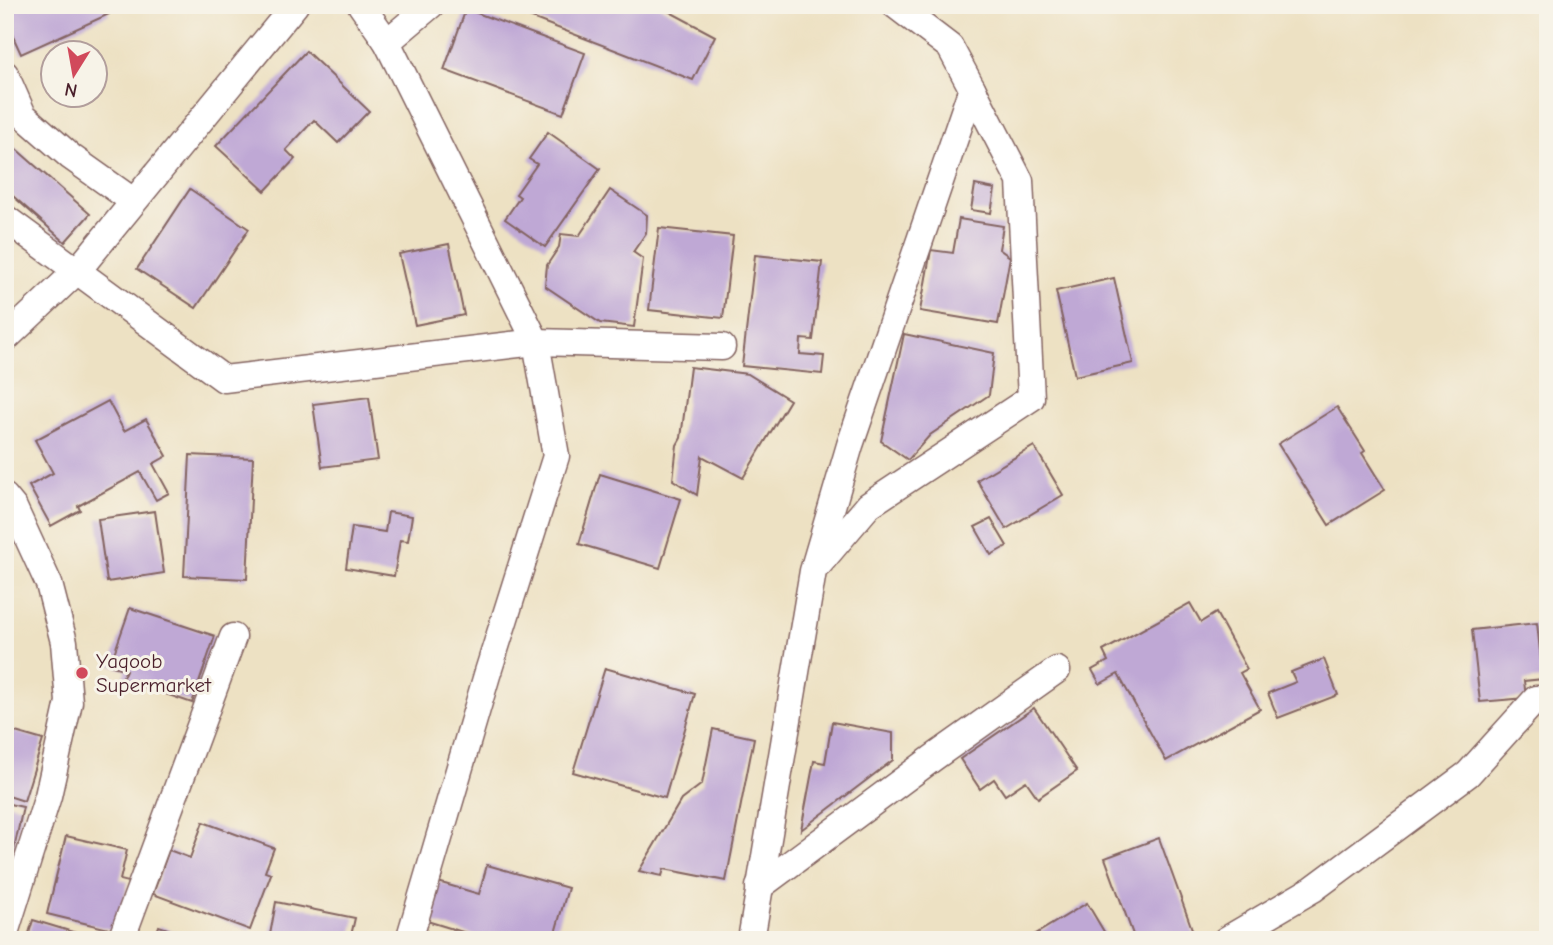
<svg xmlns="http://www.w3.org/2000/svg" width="1553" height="945" font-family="'Comic Neue',sans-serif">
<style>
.building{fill:#bfa8d5}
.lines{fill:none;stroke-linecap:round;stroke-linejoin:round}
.street-casing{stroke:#836360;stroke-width:29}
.street{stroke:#fff;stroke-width:26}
.poi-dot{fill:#d1495b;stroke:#f7f3e8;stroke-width:2.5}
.labels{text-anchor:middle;stroke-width:6;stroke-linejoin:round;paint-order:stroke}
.poi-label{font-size:21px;fill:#4a1f2b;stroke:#f7f3e8;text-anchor:start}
</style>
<rect width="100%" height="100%" fill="#f7f3e8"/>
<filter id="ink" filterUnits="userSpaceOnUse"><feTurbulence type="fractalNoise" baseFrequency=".0143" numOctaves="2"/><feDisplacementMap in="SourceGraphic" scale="14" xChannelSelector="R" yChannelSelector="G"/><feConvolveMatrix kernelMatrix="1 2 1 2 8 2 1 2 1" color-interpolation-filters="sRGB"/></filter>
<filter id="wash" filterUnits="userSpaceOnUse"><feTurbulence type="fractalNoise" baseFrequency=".00686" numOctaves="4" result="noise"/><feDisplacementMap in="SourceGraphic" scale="28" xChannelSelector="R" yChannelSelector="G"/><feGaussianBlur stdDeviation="1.57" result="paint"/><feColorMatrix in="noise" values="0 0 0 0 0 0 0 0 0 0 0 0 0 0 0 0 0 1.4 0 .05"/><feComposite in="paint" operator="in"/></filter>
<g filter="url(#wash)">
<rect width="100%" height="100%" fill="#ede1c3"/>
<g id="blocks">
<g class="building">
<path d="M5 5H105L109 14 21 54 5 19Z"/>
<path d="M514 5H657L715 36 693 80 511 10Z"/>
<path d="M466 9 585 53 563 114 444 70Z"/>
<path d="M306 51 369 111 338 143 314 120 286 150 295 159 265 191 216 146Z"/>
<path d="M548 132 600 169 545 247 505 219 520 197 516 194 537 164 529 159Z"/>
<path d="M14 147 90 214 65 242 5 189V157Z"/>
<path d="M975 185 995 189 991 213 971 210Z"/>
<path d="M190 189 249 229 196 308 137 269Z"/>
<path d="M610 190 647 215 646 233 633 252 643 259 634 327 600 323 545 286 547 265 559 247 561 234 579 236Z"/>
<path d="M959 219 1003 226 999 249 1010 257 998 324 920 311 931 250 953 253Z"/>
<path d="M659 228 733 236 723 318 649 310Z"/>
<path d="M449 244 464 315 415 325 399 254Z"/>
<path d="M755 255 822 262 813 340 801 339 800 354 824 356 822 374 742 366Z"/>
<path d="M1114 278 1133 363 1075 376 1056 291Z"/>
<path d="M904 334 994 353 989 395 930 435 908 460 881 441Z"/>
<path d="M690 367 748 374 790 400 743 478 702 456 697 495 673 480 677 445 681 438Z"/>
<path d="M369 397 378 460 322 467 313 404Z"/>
<path d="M108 401 124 431 146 419 167 456 153 464 169 493 156 500 140 472 78 506 80 510 51 526 29 486 53 473 35 440Z"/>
<path d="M1337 407 1365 451 1362 453 1385 490 1329 525 1278 444Z"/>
<path d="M1034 446 1063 495 1006 529 977 480Z"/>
<path d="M190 455 253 458 247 579 184 576Z"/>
<path d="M600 474 681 499 660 568 579 544Z"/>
<path d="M155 511 164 573 107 582 98 519Z"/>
<path d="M388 512 412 516 408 541 400 540 394 576 346 568 352 527 385 532Z"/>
<path d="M991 519 1007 546 991 555 975 527Z"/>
<path d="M1190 603 1201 622 1216 613 1247 669 1240 673 1260 709 1166 761 1118 674 1100 684 1092 670 1108 661 1103 651Z"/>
<path d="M130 608 215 636 192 703 122 679 126 670 110 665Z"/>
<path d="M1537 623 1543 679 1524 681 1526 698 1480 702 1472 630Z"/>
<path d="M1324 659 1338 695 1278 718 1268 693 1296 682 1291 672Z"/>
<path d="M605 668 695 694 665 798 573 772Z"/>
<path d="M1034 708 1077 771 1038 798 1026 781 1005 795 994 779 980 789 960 759Z"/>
<path d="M832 722 893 733V760L801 830 814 761 825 763Z"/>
<path d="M5 729 43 740 24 801 5 795Z"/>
<path d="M713 729 754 738 726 881 664 869 662 876 639 871 681 800 702 784Z"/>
<path d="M5 803 23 807 11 863 5 862Z"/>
<path d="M203 822 274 848 265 872 271 874 250 930 153 894 169 850 190 858Z"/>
<path d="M66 836 127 850 120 880 128 882 117 931 47 914Z"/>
<path d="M1159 838 1196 940H1135L1105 858Z"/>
<path d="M487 865 568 888 553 940H489L427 921 438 882 479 894Z"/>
<path d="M276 902 355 918 350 940H269Z"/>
<path d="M1087 903 1109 940H1026Z"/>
<path d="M33 920 96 939V940H27Z"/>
<path d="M159 926 196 939V940H154Z"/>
</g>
</g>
</g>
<g filter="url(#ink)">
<use href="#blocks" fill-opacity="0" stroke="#836360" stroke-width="2"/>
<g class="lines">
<defs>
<g id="street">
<path d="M361 5 387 42 536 342 556 456 487 675 409 940"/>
<path d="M387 42 431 5"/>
<path d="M5 74 23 115 71 157 133 201"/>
<path d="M5 218 224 379 536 342 722 347"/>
<path d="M5 339 78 270 295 5"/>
<path d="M5 497 14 508 49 584 64 642 69 702 48 796 5 933"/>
<path d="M819 564 869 505 1031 398 1020 181 972 88"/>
<path d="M759 887 933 758 1057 670"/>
<path d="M121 940 233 637"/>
<path d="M751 940 813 571 850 445 972 88 950 47 895 5"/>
<path d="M1226 940 1313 889 1468 774 1536 699"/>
</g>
</defs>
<use href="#street" class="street-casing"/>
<use href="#street" class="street"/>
</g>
</g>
<circle class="poi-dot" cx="82" cy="673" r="7"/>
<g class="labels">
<g class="poi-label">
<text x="96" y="668">Yaqoob<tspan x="96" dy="24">Supermarket</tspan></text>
</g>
</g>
<rect width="1553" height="945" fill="none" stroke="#f7f3e8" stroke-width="28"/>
<g transform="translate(74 74) rotate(191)"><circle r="33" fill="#f7f3e8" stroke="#b29e9c" stroke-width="2"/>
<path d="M0-5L12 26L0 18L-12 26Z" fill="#d1495b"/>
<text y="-10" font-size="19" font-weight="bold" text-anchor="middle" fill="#4a1f2b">N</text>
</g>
</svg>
